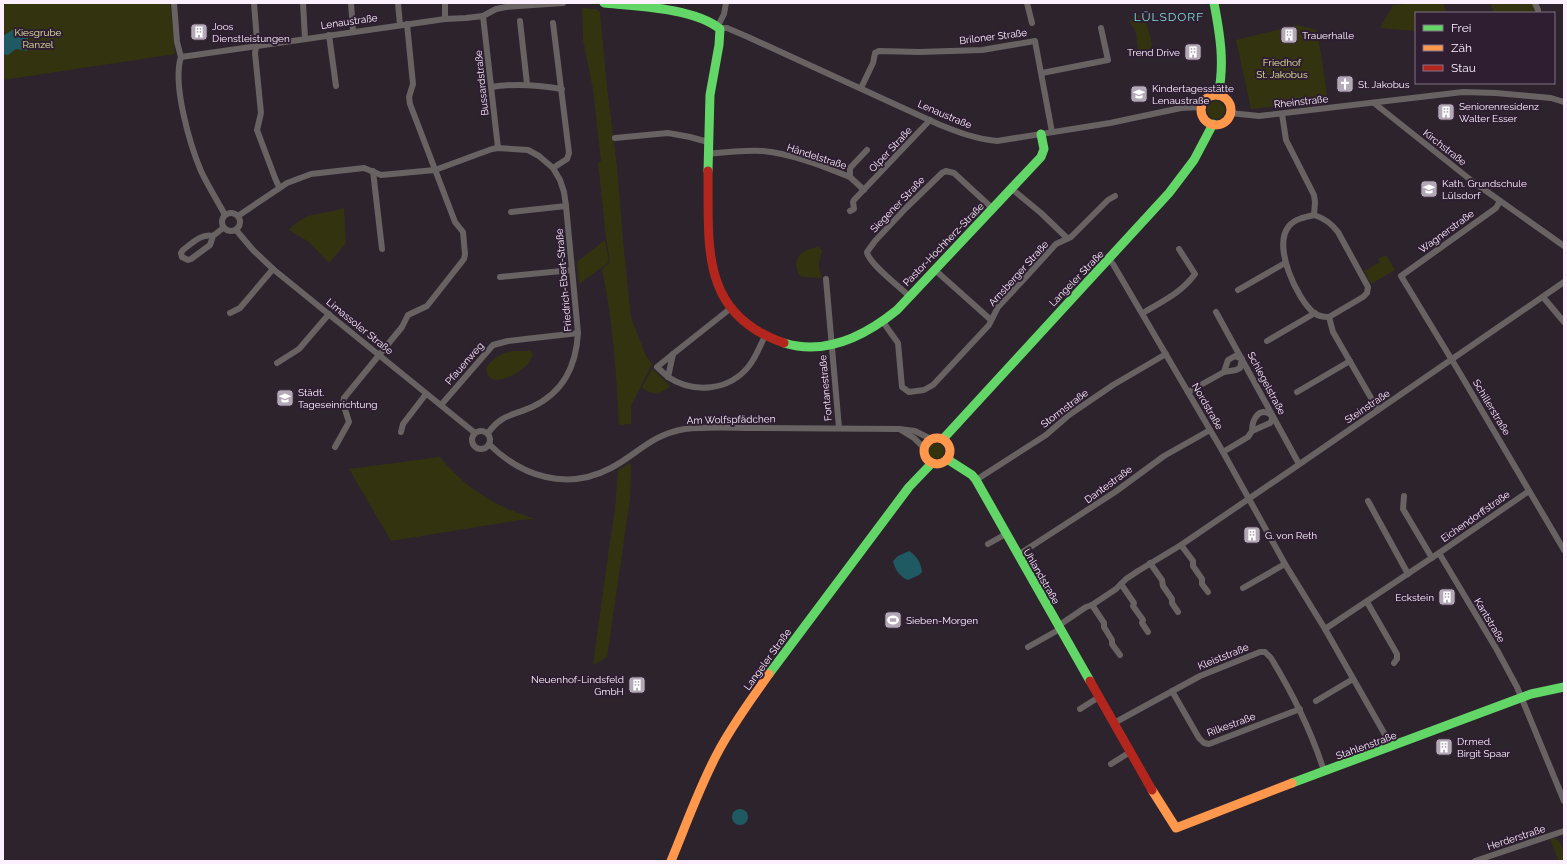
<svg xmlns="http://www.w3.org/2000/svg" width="1567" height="864" font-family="Raleway,sans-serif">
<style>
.green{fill:#333310}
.water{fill:#1f5a63}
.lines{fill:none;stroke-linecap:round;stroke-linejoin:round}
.street{stroke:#686263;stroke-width:6}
.fast{stroke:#63d668;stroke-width:9}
.slow{stroke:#ff974d;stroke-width:9}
.jam{stroke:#b3261e;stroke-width:9}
.labels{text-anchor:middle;stroke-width:4;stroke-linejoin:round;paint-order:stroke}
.street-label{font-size:10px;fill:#fcf0fe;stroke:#2f1e32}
.poi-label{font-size:10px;fill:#fcf0fe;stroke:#2f1e32;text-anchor:start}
.park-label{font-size:10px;fill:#e0e59a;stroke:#2f1e32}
.quarter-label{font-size:12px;letter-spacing:1px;fill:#78dfcf;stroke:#2f1e32}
</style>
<rect width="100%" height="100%" fill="#2c232d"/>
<g class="green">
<path d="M3 3H170L175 54 3 80Z"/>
<path d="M1419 3H1443L1447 13H1416V31L1380 28 1393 5Z"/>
<path d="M1490 3H1533L1537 13H1494Z"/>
<path d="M582 8 596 9 600 12 607 87 617 167 624 251 631 318 646 356 652 364 631 406V424L619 425C616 372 613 321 602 269L610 262 606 238 598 162 601 161 593 89 583 40Z"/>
<path d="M1138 15C1148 17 1151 41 1153 51L1139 54 1135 29 1129 22Z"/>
<path d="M1298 25 1316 30 1320 48 1328 101 1251 109 1236 40Z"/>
<circle cx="1216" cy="110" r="9"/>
<path d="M344 208 346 243 329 263 309 242 289 230C307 210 321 216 344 208Z"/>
<path d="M605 240 609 262 579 284 577 262Z"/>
<path d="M818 247 822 250C822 255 819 259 819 264 818 269 821 273 822 278L801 277C789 261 801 249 818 247Z"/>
<path d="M1386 255 1395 270 1371 284 1364 271 1380 262 1378 259Z"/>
<path d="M513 351H530L533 354C531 357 531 361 529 363 522 371 499 386 489 377 487 375 487 371 486 368 492 358 502 353 513 351Z"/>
<path d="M652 369C654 370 666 382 670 386 663 394 649 396 642 387Z"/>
<circle cx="936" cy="451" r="8"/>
<path d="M440 457C466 489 497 508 536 519L519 520 391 541 349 469Z"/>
<path d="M630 463 631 465 630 499 607 657 593 665 609 548 615 509 618 470Z"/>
<path d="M1554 838C1563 842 1564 852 1564 861H1559L1550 839Z"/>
</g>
<g class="water">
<path d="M14 29C29 30 30 37 27 51L16 49 8 55 3 54V36Z"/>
<path d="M909 551C917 556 921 563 922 572L919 575 908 580C900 577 895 570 893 561L898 556Z"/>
<circle cx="740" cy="817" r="8"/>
</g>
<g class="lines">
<g class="street">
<path d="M174 3 177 42 181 57"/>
<path d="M254 3 257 41 255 53 261 113 257 130 275 178 279 187"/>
<path d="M303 3 305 38"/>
<path d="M351 3 353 31"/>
<path d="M398 3 400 25"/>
<path d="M445 3V19"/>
<path d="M1027 3 1032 23"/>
<path d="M1535 3 1538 10"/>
<path d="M483 16 498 148"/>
<path d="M520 21 527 84"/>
<path d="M553 23 569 153 567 159 553 168"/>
<path d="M718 26 724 14 726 3"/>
<path d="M719 28H727L748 37 938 124C958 132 975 139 997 141L1110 123 1181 108 1201 107"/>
<path d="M329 35 336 86"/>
<path d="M181 57 445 19 466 18 483 16 496 9 506 7 563 3"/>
<path d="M181 57C172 84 190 145 201 171 208 186 217 200 225 215"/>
<path d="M1042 73 1108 60 1101 28"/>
<path d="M491 87C515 83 538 85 562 89"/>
<path d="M861 88 873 63 875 53 879 51 919 52 982 50 1035 41 1052 132"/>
<path d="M1374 103 1472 181 1564 246"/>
<path d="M1230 113 1259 116 1463 92 1496 93 1551 98 1564 102"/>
<path d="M1282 114 1286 140 1314 195 1315 202 1314 215"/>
<path d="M615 138 668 133 690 137 708 142"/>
<path d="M707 154C726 152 744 150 763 151 793 154 822 166 850 177"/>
<path d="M373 171 382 249"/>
<path d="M1012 189 1041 213 1067 238"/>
<path d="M864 190 850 177V168L867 150"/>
<path d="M1500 201 1496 208 1401 276 1458 370 1564 550"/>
<path d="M850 211 854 209 853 202 854 200 930 120"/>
<path d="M511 212 566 206"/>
<circle cx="231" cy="222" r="9"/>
<path d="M1314 215C1324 218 1332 224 1338 232L1368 287 1367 293 1363 297 1329 317C1324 317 1318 316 1314 313 1297 299 1272 246 1289 226 1295 219 1305 217 1314 215Z"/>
<path d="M238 216 287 183 311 174 364 168 381 175 435 170 492 149 498 148 528 150 539 156 553 168 560 180 564 192 566 206 578 333C576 366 564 392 532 407 512 416 502 414 488 433"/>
<path d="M236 230 253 250 273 269 475 433"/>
<path d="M213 236 210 245 191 259 188 260 182 257 181 253 183 250C192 243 202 233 213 236L223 228"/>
<path d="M1109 260 1113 264 1223 452 1285 564 1325 629 1392 747"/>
<path d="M935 270 991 320"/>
<path d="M500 277 572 270"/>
<path d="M826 279 839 428"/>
<path d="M1238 290 1285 263"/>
<path d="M909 296C900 287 868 263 867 252L875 241 906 208 942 173 946 171 954 173 992 208"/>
<path d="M1543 297 1564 322"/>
<path d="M1216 312 1299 464"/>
<path d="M230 313 240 308 273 269"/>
<path d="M1143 313C1163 301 1181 293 1195 274L1179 249"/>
<path d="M1329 317 1333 332 1378 410"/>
<path d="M883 322 898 343 902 387 909 392 924 390 933 385 989 325 998 307 1026 277 1056 244 1071 237 1108 200 1115 196"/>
<path d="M1267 341 1315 313"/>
<path d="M673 354 731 308"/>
<path d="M673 354 668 377 657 367Z"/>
<path d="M277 363 299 349 329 314"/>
<path d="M668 377C694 394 729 391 749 366 756 357 760 346 765 336"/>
<path d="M1188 392 1224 372 1236 370 1240 368 1242 359 1235 356 1228 360 1224 372"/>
<path d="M1297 392 1350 361"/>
<path d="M441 405 493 345 508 341 578 333"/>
<path d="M901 430 914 438 924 448"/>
<circle cx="481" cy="440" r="9"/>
<path d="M401 432 403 424 426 394"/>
<path d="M489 444C522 477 567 491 611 468 638 454 650 435 685 429 709 426 735 428 760 428 807 428 853 429 899 429L915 431 931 439"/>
<path d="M335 447 349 422 343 403 344 398 402 327 408 315 427 306 464 259 465 254 463 232 455 222 410 104 409 97 413 84 407 24"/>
<path d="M1223 452 1248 437 1252 431 1270 423 1272 420V416C1260 405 1252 419 1252 431"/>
<path d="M976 480 1046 435 1069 415 1113 385 1166 354"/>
<path d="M1404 496 1403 509 1432 558"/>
<path d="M1368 501 1408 574"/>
<path d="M988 544 1006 534"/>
<path d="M1181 545 1193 561V566L1202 579V584L1208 592"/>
<path d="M1439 553 1497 650 1517 687 1564 801"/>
<path d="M1018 555 1115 492 1164 456 1210 430"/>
<path d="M1150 563 1162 580 1163 586 1172 599V603L1178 612"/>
<path d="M1121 584 1134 603 1133 606 1143 620 1142 623 1148 632"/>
<path d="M1243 588 1285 564"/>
<path d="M1367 602 1397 654V659L1394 663"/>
<path d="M1092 605 1104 623V627L1112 640V644L1120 655"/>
<path d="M1058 626 1086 607 1092 605 1116 589 1126 579 1138 571 1181 545 1291 470 1564 282"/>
<path d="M1325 629 1439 553 1529 491"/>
<path d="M1028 647 1060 629"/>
<path d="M1172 691 1199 738 1204 743 1209 744 1300 709"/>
<path d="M1316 701 1353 679"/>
<path d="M1080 709 1099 697"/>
<path d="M1114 723 1200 676 1260 652H1265L1271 658C1293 694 1311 730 1324 771"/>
<path d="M1111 764 1130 752"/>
<path d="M1475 861 1564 831"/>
</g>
<g class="fast">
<path d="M604 3C636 6 695 8 720 29L719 45 710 95 708 171"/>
<path d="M1214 3C1220 34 1225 64 1218 95"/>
<path d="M784 343C826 356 865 336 897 310L1041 157 1044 149 1041 134"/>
<path d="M943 439 1169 193 1194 160 1213 124"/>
<path d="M947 459 972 475 976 480 1090 681"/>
<path d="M769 674 909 487 932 463"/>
<path d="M1292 783 1531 694 1564 687"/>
</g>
<g class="slow">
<circle cx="1216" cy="110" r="15"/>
<circle cx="937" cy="451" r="13"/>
<path d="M1152 790 1176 828 1292 783"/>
<path d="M671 861C686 825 699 788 717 754 732 725 751 700 769 674"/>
</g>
<g class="jam">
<path d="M708 171C709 245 699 314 784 343"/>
<path d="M1090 681 1152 790"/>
</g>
</g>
<defs>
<symbol id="building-square" viewBox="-11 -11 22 22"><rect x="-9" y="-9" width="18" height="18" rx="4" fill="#b3a8b5" stroke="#2f1e32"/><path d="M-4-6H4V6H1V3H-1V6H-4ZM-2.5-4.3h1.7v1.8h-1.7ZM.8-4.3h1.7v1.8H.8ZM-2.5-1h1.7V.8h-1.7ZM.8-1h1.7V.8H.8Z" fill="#fff"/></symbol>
<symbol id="church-square" viewBox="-11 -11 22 22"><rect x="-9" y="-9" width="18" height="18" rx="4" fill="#b3a8b5" stroke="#2f1e32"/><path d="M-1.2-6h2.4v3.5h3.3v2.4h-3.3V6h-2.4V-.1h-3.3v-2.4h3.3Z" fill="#fff"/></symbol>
<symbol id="school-square" viewBox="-11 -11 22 22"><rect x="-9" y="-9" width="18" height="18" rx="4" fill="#b3a8b5" stroke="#2f1e32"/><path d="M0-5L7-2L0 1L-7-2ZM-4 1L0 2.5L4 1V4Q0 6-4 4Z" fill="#fff"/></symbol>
<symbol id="stadium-square" viewBox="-11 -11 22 22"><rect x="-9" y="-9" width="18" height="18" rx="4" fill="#b3a8b5" stroke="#2f1e32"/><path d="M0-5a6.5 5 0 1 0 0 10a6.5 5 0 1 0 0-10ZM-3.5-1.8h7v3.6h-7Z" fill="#fff"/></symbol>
</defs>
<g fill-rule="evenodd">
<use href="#building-square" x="189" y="22" width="20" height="20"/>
<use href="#building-square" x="1279" y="25" width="20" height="20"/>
<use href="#building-square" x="1183" y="42" width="20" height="20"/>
<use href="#church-square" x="1335" y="74" width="20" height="20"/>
<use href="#school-square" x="1129" y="84" width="20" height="20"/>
<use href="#building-square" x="1436" y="102" width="20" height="20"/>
<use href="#school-square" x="1419" y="179" width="20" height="20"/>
<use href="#school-square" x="275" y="388" width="20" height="20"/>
<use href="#building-square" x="1242" y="525" width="20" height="20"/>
<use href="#building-square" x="1437" y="587" width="20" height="20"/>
<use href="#stadium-square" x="883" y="610" width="20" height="20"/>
<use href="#building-square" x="627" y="675" width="20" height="20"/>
<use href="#building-square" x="1434" y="737" width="20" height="20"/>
</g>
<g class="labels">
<g class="street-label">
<text transform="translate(349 21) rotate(-8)" y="4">Lenaustraße</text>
<text transform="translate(993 36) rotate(-7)" y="4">Briloner Straße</text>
<text transform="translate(481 83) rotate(-96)" y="4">Bussardstraße</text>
<text transform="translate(1301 101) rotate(-6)" y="4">Rheinstraße</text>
<text transform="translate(945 114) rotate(23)" y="4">Lenaustraße</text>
<text transform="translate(1445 147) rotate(38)" y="4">Kirchstraße</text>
<text transform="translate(890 149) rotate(-47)" y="4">Olper Straße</text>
<text transform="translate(817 156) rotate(18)" y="4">Händelstraße</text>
<text transform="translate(897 204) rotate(-46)" y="4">Siegener Straße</text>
<text transform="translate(1446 231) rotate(-36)" y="4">Wagnerstraße</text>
<text transform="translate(943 244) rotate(-46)" y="4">Pastor-Hochherz-Straße</text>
<text transform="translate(1018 273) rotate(-48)" y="4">Arnsberger Straße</text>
<text transform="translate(1076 278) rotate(-46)" y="4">Langeler Straße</text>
<text transform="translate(563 280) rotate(-95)" y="4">Friedrich-Ebert-Straße</text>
<text transform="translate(360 326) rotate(39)" y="4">Limassoler Straße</text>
<text transform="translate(464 363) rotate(-49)" y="4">Pfauenweg</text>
<text transform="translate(1267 383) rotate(62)" y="4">Schlegelstraße</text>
<text transform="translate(825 388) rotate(-95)" y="4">Fontanestraße</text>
<text transform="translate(1208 406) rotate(60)" y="4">Nordstraße</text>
<text transform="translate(1367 406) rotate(-34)" y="4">Steinstraße</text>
<text transform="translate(1492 407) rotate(59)" y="4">Schillerstraße</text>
<text transform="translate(1064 408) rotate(-37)" y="4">Stormstraße</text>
<text transform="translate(731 419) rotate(-1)" y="4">Am Wolfspfädchen</text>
<text transform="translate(1108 484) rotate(-36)" y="4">Dantestraße</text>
<text transform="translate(1475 516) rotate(-35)" y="4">Eichendorffstraße</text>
<text transform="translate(1042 576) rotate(60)" y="4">Uhlandstraße</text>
<text transform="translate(1490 620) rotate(59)" y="4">Kantstraße</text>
<text transform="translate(1223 656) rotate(-22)" y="4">Kleiststraße</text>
<text transform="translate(767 659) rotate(-54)" y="4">Langeler Straße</text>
<text transform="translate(1231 724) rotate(-20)" y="4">Rilkestraße</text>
<text transform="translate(1366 745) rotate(-20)" y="4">Stahlenstraße</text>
<text transform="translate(1516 837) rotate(-18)" y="4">Herderstraße</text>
</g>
<g class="poi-label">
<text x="212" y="30">Joos<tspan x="212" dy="12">Dienstleistungen</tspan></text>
<text x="1302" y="39">Trauerhalle</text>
<text x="1180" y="56" text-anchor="end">Trend Drive</text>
<text x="1358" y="88">St. Jakobus</text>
<text x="1152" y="92">Kindertagesstätte<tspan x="1152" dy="12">Lenaustraße</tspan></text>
<text x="1459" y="110">Seniorenresidenz<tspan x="1459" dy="12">Walter Esser</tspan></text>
<text x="1442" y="187">Kath. Grundschule<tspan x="1442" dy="12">Lülsdorf</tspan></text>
<text x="298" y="396">Städt.<tspan x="298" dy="12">Tageseinrichtung</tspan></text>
<text x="1265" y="539">G. von Reth</text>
<text x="1434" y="601" text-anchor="end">Eckstein</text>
<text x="906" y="624">Sieben-Morgen</text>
<text x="624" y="683" text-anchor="end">Neuenhof-Lindsfeld<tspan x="624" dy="12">GmbH</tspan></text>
<text x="1457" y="745">Dr.med.<tspan x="1457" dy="12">Birgit Spaar</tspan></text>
</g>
<g class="park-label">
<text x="38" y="36">Kiesgrube<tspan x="38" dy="12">Ranzel</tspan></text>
<text x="1282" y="66">Friedhof<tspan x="1282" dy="12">St. Jakobus</tspan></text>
</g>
<g class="quarter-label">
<text x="1169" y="21">LÜLSDORF</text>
</g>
</g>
<rect width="1567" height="864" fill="none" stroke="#fcf0fe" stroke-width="8"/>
<rect x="1415" y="12" width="140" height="72" fill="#2f1e32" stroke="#817284"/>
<rect x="1423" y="25" width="20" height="6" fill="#63d668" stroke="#817284"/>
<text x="1451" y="32" font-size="12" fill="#fcf0fe">Frei</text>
<rect x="1423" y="45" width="20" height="6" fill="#ff974d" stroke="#817284"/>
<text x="1451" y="52" font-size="12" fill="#fcf0fe">Zäh</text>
<rect x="1423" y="65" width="20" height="6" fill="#b3261e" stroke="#817284"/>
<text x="1451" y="72" font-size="12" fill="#fcf0fe">Stau</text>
</svg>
